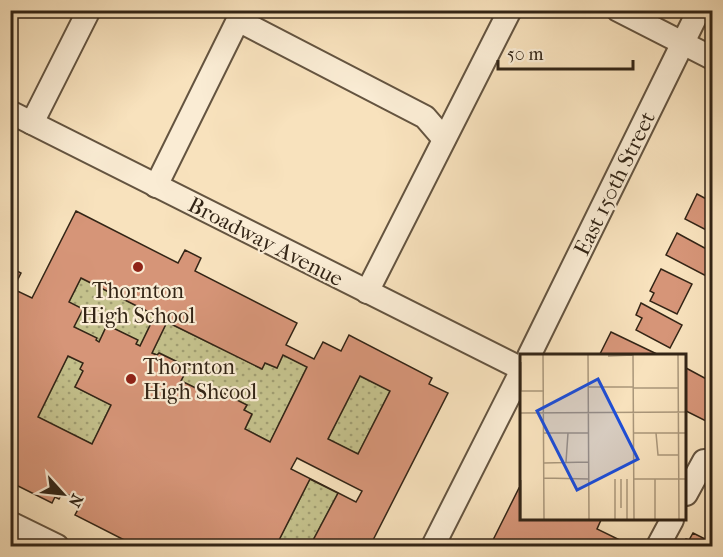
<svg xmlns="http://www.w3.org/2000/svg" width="723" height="557" font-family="'IM FELL French Canon',serif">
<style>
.grass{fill:url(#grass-dots);stroke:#7c7351;stroke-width:1.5}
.building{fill:#d69578;stroke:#332516;stroke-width:1.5;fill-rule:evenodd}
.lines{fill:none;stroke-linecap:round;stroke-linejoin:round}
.minor-casing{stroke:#645440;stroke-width:26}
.minor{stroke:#faecd4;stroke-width:22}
.poi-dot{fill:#8f2418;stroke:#faecd4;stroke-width:2}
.labels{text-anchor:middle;stroke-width:4.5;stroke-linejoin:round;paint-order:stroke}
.street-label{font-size:22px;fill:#332516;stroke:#faecd4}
.poi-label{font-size:22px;fill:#332516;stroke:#faecd4}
.inset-road{fill:none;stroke:#a9967a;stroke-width:1.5}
.view{fill:#1d4ed8;fill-opacity:0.15;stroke:#1d4ed8;stroke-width:3}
.inset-edge{fill:none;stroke:#332516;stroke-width:3}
</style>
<defs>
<pattern id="grass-dots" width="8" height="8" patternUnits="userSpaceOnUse" patternTransform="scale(1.5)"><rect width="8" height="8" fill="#c4c18c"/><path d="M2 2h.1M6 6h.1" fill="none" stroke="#a09d71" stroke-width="1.8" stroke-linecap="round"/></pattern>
</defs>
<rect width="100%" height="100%" fill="#f8e2bd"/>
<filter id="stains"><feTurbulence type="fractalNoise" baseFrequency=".00333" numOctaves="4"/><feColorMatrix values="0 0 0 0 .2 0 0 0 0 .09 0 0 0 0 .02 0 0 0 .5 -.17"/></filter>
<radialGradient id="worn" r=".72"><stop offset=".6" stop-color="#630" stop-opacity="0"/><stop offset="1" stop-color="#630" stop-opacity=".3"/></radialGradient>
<g class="grass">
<path d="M81 278 155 315 140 346 136 344 137 340 107 325 99 342 96 340V338L74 327 69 302Z"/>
<path d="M167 322 262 369 265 363 277 368 283 355 307 367 270 442 245 429 252 415 244 410 247 405 207 385 204 392 181 381 188 367 160 353 157 355 152 353Z"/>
<path d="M68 356 83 363V371L75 387 111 405 92 444 38 417Z"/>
<path d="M360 376 390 391 358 454 328 439Z"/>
<path d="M310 479 338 493 310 546H276Z"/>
</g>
<g class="building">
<path d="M697 194 712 202V233L685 219Z"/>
<path d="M76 211 178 263 185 250 201 258 195 271 297 323 286 345 314 359 323 342 341 351 349 335 432 378 429 384 448 393 370 546H310L338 493 310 479 276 546H136L75 515 82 502 63 492 59 499 55 497 52 503 10 482V267L21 273 13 289 32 298ZM81 278 155 315 140 346 136 344 138 340 107 325 99 342 96 340 97 338 74 327 83 309 69 302ZM167 322 262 369 265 363 277 368 283 355 307 367 270 442 245 429 252 414 244 410 247 405 207 385 204 392 181 381 188 367 159 353 157 355 152 353ZM68 356 83 363 80 369 83 371 75 387 111 405 92 444 38 417ZM360 376 390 391 358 454 328 439ZM297 458 362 491 356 502 291 469Z"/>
<path d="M677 233 712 252V279L666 255Z"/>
<path d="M661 269 692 284 677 314 650 301 654 293 650 291Z"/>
<path d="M641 303 682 325 670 348 636 330 642 318 636 315Z"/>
<path d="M611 332 661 356H599Z"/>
<path d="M686 368 712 382V413L708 422 686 411Z"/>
<path d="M519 488 522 489V520H601L597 529 632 546H490Z"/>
<path d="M693 533 709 541 712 533V546H682L686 539 689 540Z"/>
</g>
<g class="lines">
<defs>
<g id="minor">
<path d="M618 10 712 58"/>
<path d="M238 20 425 117 444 139"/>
<path d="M10 112 522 369"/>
<path d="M32 123 89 10"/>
<path d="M156 186 243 10"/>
<path d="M367 292 510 10"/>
<path d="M529 356 699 10"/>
<path d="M686 494 704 461"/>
<path d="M10 523 57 546"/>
<path d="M433 546 522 370"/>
<path d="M658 546 672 520"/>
</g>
</defs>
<use href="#minor" class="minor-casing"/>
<use href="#minor" class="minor"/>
</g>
<g class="poi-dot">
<circle cx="138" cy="267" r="6"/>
<circle cx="131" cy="379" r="6"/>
</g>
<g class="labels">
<g class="street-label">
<text transform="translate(614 183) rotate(-64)" y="8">East 150th Street</text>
<text transform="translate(266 241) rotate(27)" y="8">Broadway Avenue</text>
</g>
<g class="poi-label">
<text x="138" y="298">Thornton<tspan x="138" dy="25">High School</tspan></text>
<text x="143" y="374" text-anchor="start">Thornton<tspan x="143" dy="25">High Shcool</tspan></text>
</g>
</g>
<g transform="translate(520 354)">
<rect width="166" height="166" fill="#f8e2bd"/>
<path class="inset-road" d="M23 0 24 166M68 0 69 166M113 0 114 166M158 0 159 166M88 2 113 1M1 8V37H24M68 33H113M113 34H158M0 59 167 58M24 79H69M114 79H167M136 79 138 101H158M46 108 48 79M24 109 69 108M24 124 69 125M95 125V166M107 125V166M114 125H167M1 126V166M101 154V125M135 166V125"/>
<path class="view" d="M78 25 118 105 57 136 17 57Z"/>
<rect width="166" height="166" class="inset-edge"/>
</g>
<rect width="723" height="557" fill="none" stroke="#f8e2bd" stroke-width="36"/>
<rect x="12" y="12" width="699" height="533" fill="none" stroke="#332516" stroke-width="3"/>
<rect x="18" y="18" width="687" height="521" fill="none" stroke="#332516" stroke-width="1.5"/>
<g transform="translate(63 494) rotate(117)" stroke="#faecd4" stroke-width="4.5" paint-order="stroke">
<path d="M0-4.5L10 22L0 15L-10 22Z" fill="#332516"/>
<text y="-9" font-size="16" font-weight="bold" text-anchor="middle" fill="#332516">N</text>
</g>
<path d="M498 60v9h135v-9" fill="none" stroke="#332516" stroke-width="3"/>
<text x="507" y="60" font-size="18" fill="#332516" stroke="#faecd4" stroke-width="4.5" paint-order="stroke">50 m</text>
<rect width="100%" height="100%" filter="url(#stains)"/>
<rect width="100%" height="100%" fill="url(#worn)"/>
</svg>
